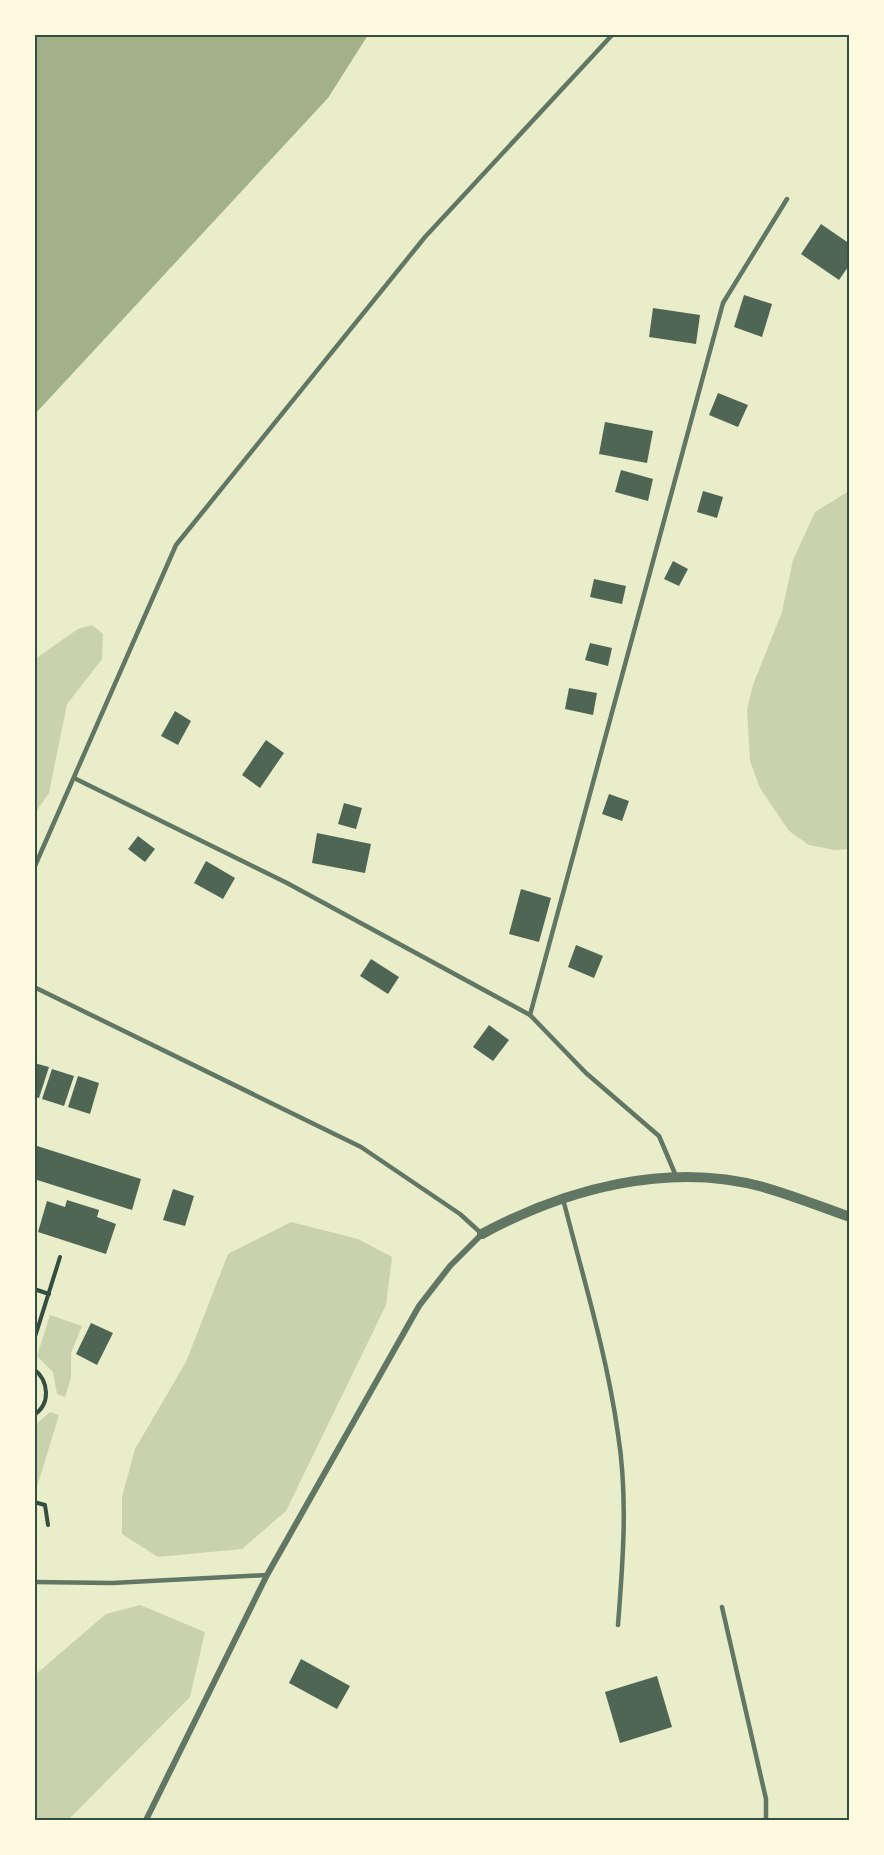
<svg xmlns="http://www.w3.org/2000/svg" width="884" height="1855" font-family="Lora,serif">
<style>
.green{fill:#cad2ad}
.water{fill:#a3b18a}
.building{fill:#4f6655}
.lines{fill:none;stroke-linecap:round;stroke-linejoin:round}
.path{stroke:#344e41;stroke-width:4}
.service{stroke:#617663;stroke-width:4.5}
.minor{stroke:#617663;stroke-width:6}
.tertiary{stroke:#617663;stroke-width:10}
.neatline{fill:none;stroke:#344e41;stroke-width:2}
</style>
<rect width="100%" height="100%" fill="#e9edc9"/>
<g class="green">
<path d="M849 491 850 849 835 850 809 845 789 831 760 788 750 761 747 710 753 685 782 612 793 560 815 512Z"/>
<path d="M92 625 103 634 102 659 67 704 49 793 35 813V659L78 629Z"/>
<path d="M291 1222 358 1239 392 1257 386 1305 286 1511 242 1549 158 1557 122 1534V1497L135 1449 186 1362 228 1254Z"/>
<path d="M50 1315 82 1326 71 1353V1378L65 1397 57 1394 53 1372 37 1356Z"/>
<path d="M50 1412 59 1415 36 1490 35 1425Z"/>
<path d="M140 1605 205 1632 190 1697 68 1820H35V1675L106 1614Z"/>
</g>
<path class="water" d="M35 34 368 35 328 98 35 414Z"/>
<g class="building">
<path d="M821 224 850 244V264L839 280 801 254Z"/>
<path d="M744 295 772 304 762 337 734 327Z"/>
<path d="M653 308 700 315 696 344 649 337Z"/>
<path d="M718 393 748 405 738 427 709 415Z"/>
<path d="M605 422 653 431 647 463 599 454Z"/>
<path d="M621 470 653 479 648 501 615 492Z"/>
<path d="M703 491 723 497 717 518 697 512Z"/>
<path d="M673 561 688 569 679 586 664 579Z"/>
<path d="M594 579 626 586 622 604 590 597Z"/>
<path d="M590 643 612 648 608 666 585 660Z"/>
<path d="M569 688 597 693 593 715 565 709Z"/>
<path d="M175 711 191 721 178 745 161 736Z"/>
<path d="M266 740 284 753 260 788 242 775Z"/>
<path d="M609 794 629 801 622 821 602 814Z"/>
<path d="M344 803 362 808 356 829 338 824Z"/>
<path d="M317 833 371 844 365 873 312 863Z"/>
<path d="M138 836 155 849 145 862 128 849Z"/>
<path d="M206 861 235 878 223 899 194 883Z"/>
<path d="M521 889 551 898 539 942 509 934Z"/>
<path d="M576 945 603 956 594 978 568 967Z"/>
<path d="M371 959 399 977 388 994 360 976Z"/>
<path d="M489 1025 509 1040 493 1061 473 1047Z"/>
<path d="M34 1063 49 1067 39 1098 34 1097Z"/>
<path d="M52 1069 74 1076 64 1106 42 1099Z"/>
<path d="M78 1076 99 1083 90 1114 68 1107Z"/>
<path d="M34 1145 141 1179 132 1210 34 1179Z"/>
<path d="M173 1189 194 1196 185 1226 163 1220Z"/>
<path d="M67 1200 99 1210 97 1217 116 1224 106 1254 38 1232 47 1201 65 1207Z"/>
<path d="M91 1323 113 1333 97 1365 76 1354Z"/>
<path d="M301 1659 350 1686 337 1709 289 1683Z"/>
<path d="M657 1676 672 1727 620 1743 605 1692Z"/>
</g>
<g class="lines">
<g class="path">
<path d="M34 1289 49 1294"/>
<path d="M34 1340 60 1257"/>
<path d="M34 1369C49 1381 51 1404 34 1415"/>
<path d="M34 1502 45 1505 48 1525"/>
</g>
<g class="service">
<path d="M74 778 287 883 530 1015"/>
<path d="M34 868 176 545 425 237 613 34"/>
<path d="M34 987 361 1147 460 1214 482 1234"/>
<path d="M676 1176 659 1136 586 1073 530 1015 723 303 787 199"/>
<path d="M563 1199C583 1277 607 1355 618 1434 628 1497 623 1561 618 1625"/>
<path d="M34 1582 112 1583 267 1575"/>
<path d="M722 1607 766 1799V1820"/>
</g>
<path class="minor" d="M146 1820 267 1575 419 1306 450 1266 482 1234"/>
<path class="tertiary" d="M482 1234C565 1189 669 1161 763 1187 792 1195 821 1207 850 1217"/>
</g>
<rect width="884" height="1855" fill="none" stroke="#fefae0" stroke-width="72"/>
<rect x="36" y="36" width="812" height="1783" class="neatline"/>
</svg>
